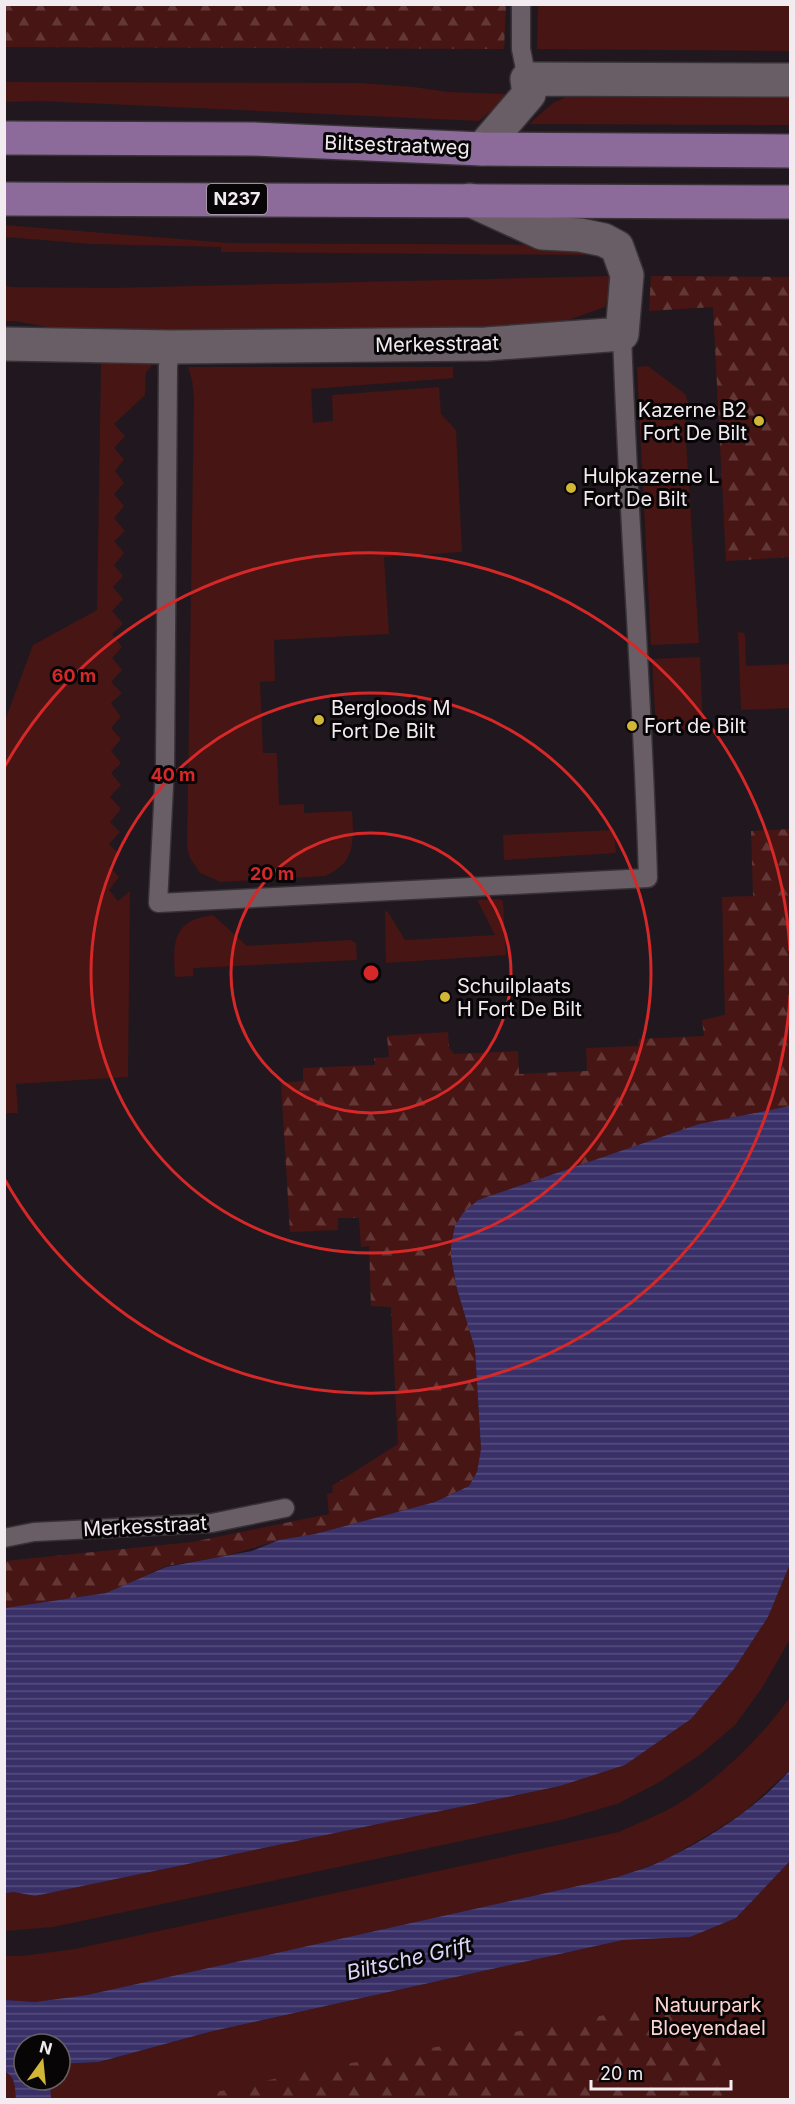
<svg xmlns="http://www.w3.org/2000/svg" width="795" height="2104" font-family="Inter,sans-serif">
<style>
.green{fill:#471514}
.forest{fill:url(#forest-firs)}
.water{fill:url(#water-rules)}
.lines{fill:none;stroke-linecap:round;stroke-linejoin:round}
.service-casing{stroke:#383236;stroke-width:21}
.minor-casing{stroke:#383236;stroke-width:36}
.primary-casing{stroke:#383236;stroke-width:36}
.service{stroke:#695e65;stroke-width:18}
.minor{stroke:#695e65;stroke-width:33}
.primary{stroke:#8c6b9a;stroke-width:33}
.ring{fill:none;stroke:#d62828;stroke-width:3}
.poi-dot{fill:#d2b635;stroke:#080507;stroke-width:2}
.labels{text-anchor:middle;stroke-width:6;stroke-linejoin:round;paint-order:stroke}
.shield{fill:#080507;stroke:#aca6aa;stroke-width:1.5}
.shield-label{font-size:18px;font-weight:bold;fill:#f2ebf0}
.street-label{font-size:20px;fill:#f2ebf0;stroke:#080507}
.poi-label{font-size:20px;fill:#f2ebf0;stroke:#080507;text-anchor:start}
.park-label{font-size:20px;fill:#ffd3ce;stroke:#080507}
.water-label{font-size:21px;font-style:italic;fill:#d9d6fb;stroke:#080507}
.centre{fill:#d62828;stroke:#080507;stroke-width:3}
.ring-label{font-size:18px;text-anchor:middle;font-weight:bold;fill:#d62828;stroke:#080507;stroke-width:6;stroke-linejoin:round;paint-order:stroke}
</style>
<defs>
<pattern id="forest-firs" width="22" height="20" patternUnits="userSpaceOnUse" patternTransform="scale(1.5)"><rect width="22" height="20" fill="#471514"/><path d="M5 1l3.5 6h-7zM16 11l3.5 6h-7z" fill="#623736"/></pattern>
<pattern id="water-rules" width="6" height="5" patternUnits="userSpaceOnUse" patternTransform="scale(1.5)"><rect width="6" height="5" fill="#3a3068"/><path d="M0 2.5h6" fill="none" stroke="#574e7e"/></pattern>
</defs>
<rect width="100%" height="100%" fill="#20181e"/>
<g class="green">
<path d="M538 5H790V51L537 49Z"/>
<path d="M4 82 361 83 414 87 448 92 505 94 499 104 479 121 40 101 5 102Z"/>
<path d="M790 92V125L529 124 553 103 570 95Z"/>
<path d="M4 225 230 243 576 245 587 252 584 255 221 252V247L91 244 5 237Z"/>
<path d="M613 276 605 307 540 330H64L15 321H5L4 285 11 287 112 288Z"/>
<path d="M151 362V367L146 372 145 395 114 424 125 436 114 448 124 459 115 471 124 483 114 494 124 506 114 518 125 531 114 541 124 553 114 565 123 576 113 587 123 599 112 611 123 624 112 634 122 647 112 658 122 670 111 682 122 693 111 703 121 717 111 728 121 739 111 751 121 763 111 773 121 785 110 797 121 809 110 822 120 832 109 844 120 855 109 866 119 877 109 890 118 901 130 891 128 1077 16 1084 18 1113H5L4 723 33 645 97 610 101 364Z"/>
<path d="M648 366 685 394 689 405 685 425 699 643 651 645 637 367Z"/>
<path d="M188 367H453V378L311 389 313 423 333 421 332 395 439 387 441 414 456 430 462 552 384 557 389 634 274 640 275 681 260 682 263 753H277L279 805 304 804V813L352 811C354 840 356 863 325 876L221 882 200 873 190 858 187 847 194 398 192 380Z"/>
<path d="M738 632 744 633 745 636 746 666 790 664V708L741 710Z"/>
<path d="M700 657 703 729 660 732 656 729 652 659Z"/>
<path d="M614 830 616 853 504 860 503 835Z"/>
<path d="M499 899 503 901 506 955 386 963 385 911 388 912 405 940 495 935 477 900Z"/>
<path d="M213 915 247 946 351 940 356 943 357 960 195 968 193 969V976L175 977C173 943 172 920 213 915Z"/>
<path d="M790 1564V1639L762 1688 735 1725 701 1754 658 1783 617 1804 561 1820 53 1927 5 1931V1893L14 1892 35 1896 560 1786 625 1765 691 1719 734 1669 768 1617Z"/>
<path d="M790 1697V1770L743 1813 713 1832 665 1860 618 1877 87 1995 35 2002 5 2000 4 1956H22L75 1949 619 1832C638 1823 660 1815 678 1804 721 1777 761 1738 790 1697Z"/>
<path d="M790 1861V2099L5 2100 4 2068 24 2080H60V2064L100 2062 209 2032 623 1940 690 1937 736 1918Z"/>
</g>
<g class="forest">
<path d="M5 4H506V5L504 49 5 47Z"/>
<path d="M651 276 790 277V557L726 561 713 307 649 311Z"/>
<path d="M790 829V1106L699 1124 478 1200 463 1213 451 1257 457 1289 475 1349 481 1449 477 1472 469 1486 435 1502 315 1534 279 1540 226 1556 166 1566 115 1590 100 1594 5 1608V1561L192 1542 329 1514 327 1494 333 1493 332 1486 398 1444 391 1307 371 1306 369 1246 361 1247 359 1218H338V1230L290 1232 281 1083 303 1081V1068L375 1065 374 1058 389 1057 387 1036 448 1032 449 1047 454 1054 518 1051 519 1074 587 1071 586 1048 638 1046 639 1039 704 1036 702 1020 725 1015 722 897 753 896 751 831Z"/>
<path d="M642 2008 677 2013 706 2031 729 2084 733 2099H206L212 2093 304 2072Z"/>
</g>
<g class="water">
<path d="M790 1106V1564L768 1617 734 1669 691 1719 625 1765 560 1786 35 1896 14 1892 5 1893V1608L106 1593 166 1567 252 1551 279 1540 315 1534 435 1502 469 1486 477 1472 481 1449 475 1349 457 1289 451 1257V1245L455 1226 463 1213 478 1200 699 1124Z"/>
<path d="M790 1770V1861L736 1918 690 1937 623 1940 209 2032 99 2062 60 2064V2044H24V2080H50L51 2099H16C15 2089 16 2076 5 2072V2000L35 2002 87 1995 618 1877C634 1871 651 1867 666 1859 711 1837 757 1808 790 1770Z"/>
</g>
<g class="lines">
<defs>
<g id="service">
<path d="M521 4V49L527 79"/>
<path d="M171 347 168 366 165 766 158 903 648 878C643 697 628 516 622 334"/>
<path d="M4 1538 34 1532 212 1523 285 1508"/>
</g>
<g id="minor">
<path d="M482 149 529 94 527 79 790 80"/>
<path d="M4 344 171 347 486 344 622 334 627 275 617 247 604 240 580 235 542 233 470 200"/>
</g>
<g id="primary">
<path d="M4 138 253 139 482 149 790 151"/>
<path d="M4 199 790 202"/>
</g>
</defs>
<use href="#service" class="service-casing"/>
<use href="#minor" class="minor-casing"/>
<use href="#primary" class="primary-casing"/>
<use href="#service" class="service"/>
<use href="#minor" class="minor"/>
<use href="#primary" class="primary"/>
</g>
<g class="ring">
<circle cx="371" cy="973" r="140"/>
<circle cx="371" cy="973" r="280"/>
<path d="M790 995A420 420 0 0 1 5 1180M5 766A420 420 0 0 1 790 951"/>
</g>
<g class="poi-dot">
<circle cx="759" cy="421" r="6"/>
<circle cx="571" cy="488" r="6"/>
<circle cx="319" cy="720" r="6"/>
<circle cx="632" cy="726" r="6"/>
<circle cx="445" cy="997" r="6"/>
</g>
<g class="labels">
<rect class="shield" x="207" y="184" width="60" height="30" rx="4.5"/>
<g class="shield-label">
<text x="237" y="205">N237</text>
</g>
<g class="street-label">
<text transform="translate(397 145) rotate(2)" y="7">Biltsestraatweg</text>
<text transform="translate(437 344) rotate(-1)" y="7">Merkesstraat</text>
<text transform="translate(145 1526) rotate(-3)" y="7">Merkesstraat</text>
</g>
<g class="poi-label">
<text x="747" y="417" text-anchor="end">Kazerne B2<tspan x="747" dy="23">Fort De Bilt</tspan></text>
<text x="583" y="483">Hulpkazerne L<tspan x="583" dy="23">Fort De Bilt</tspan></text>
<text x="331" y="715">Bergloods M<tspan x="331" dy="23">Fort De Bilt</tspan></text>
<text x="644" y="733">Fort de Bilt</text>
<text x="457" y="993">Schuilplaats<tspan x="457" dy="23">H Fort De Bilt</tspan></text>
</g>
<g class="park-label">
<text x="708" y="2012">Natuurpark<tspan x="708" dy="23">Bloeyendael</tspan></text>
</g>
<g class="water-label">
<text transform="translate(409 1959) rotate(-13)" y="7">Biltsche Grift</text>
</g>
</g>
<circle cx="371" cy="973" r="9" class="centre"/>
<g class="ring-label">
<text x="74" y="682">60 m</text>
<text x="173" y="781">40 m</text>
<text x="272" y="880">20 m</text>
</g>
<rect width="795" height="2104" fill="none" stroke="#f2ebf0" stroke-width="12"/>
<g transform="translate(42 2062) rotate(15)"><circle r="28" fill="#080507" stroke="#666164" stroke-width="1.5"/>
<path d="M0-4.5L10 22L0 15L-10 22Z" fill="#d2b635"/>
<text y="-9" font-size="16" font-weight="bold" text-anchor="middle" fill="#f2ebf0">N</text>
</g>
<path d="M591 2080v9h140v-9" fill="none" stroke="#f2ebf0" stroke-width="3"/>
<text x="600" y="2080" font-size="18" fill="#f2ebf0" stroke="#080507" stroke-width="4.5" paint-order="stroke">20 m</text>
</svg>
